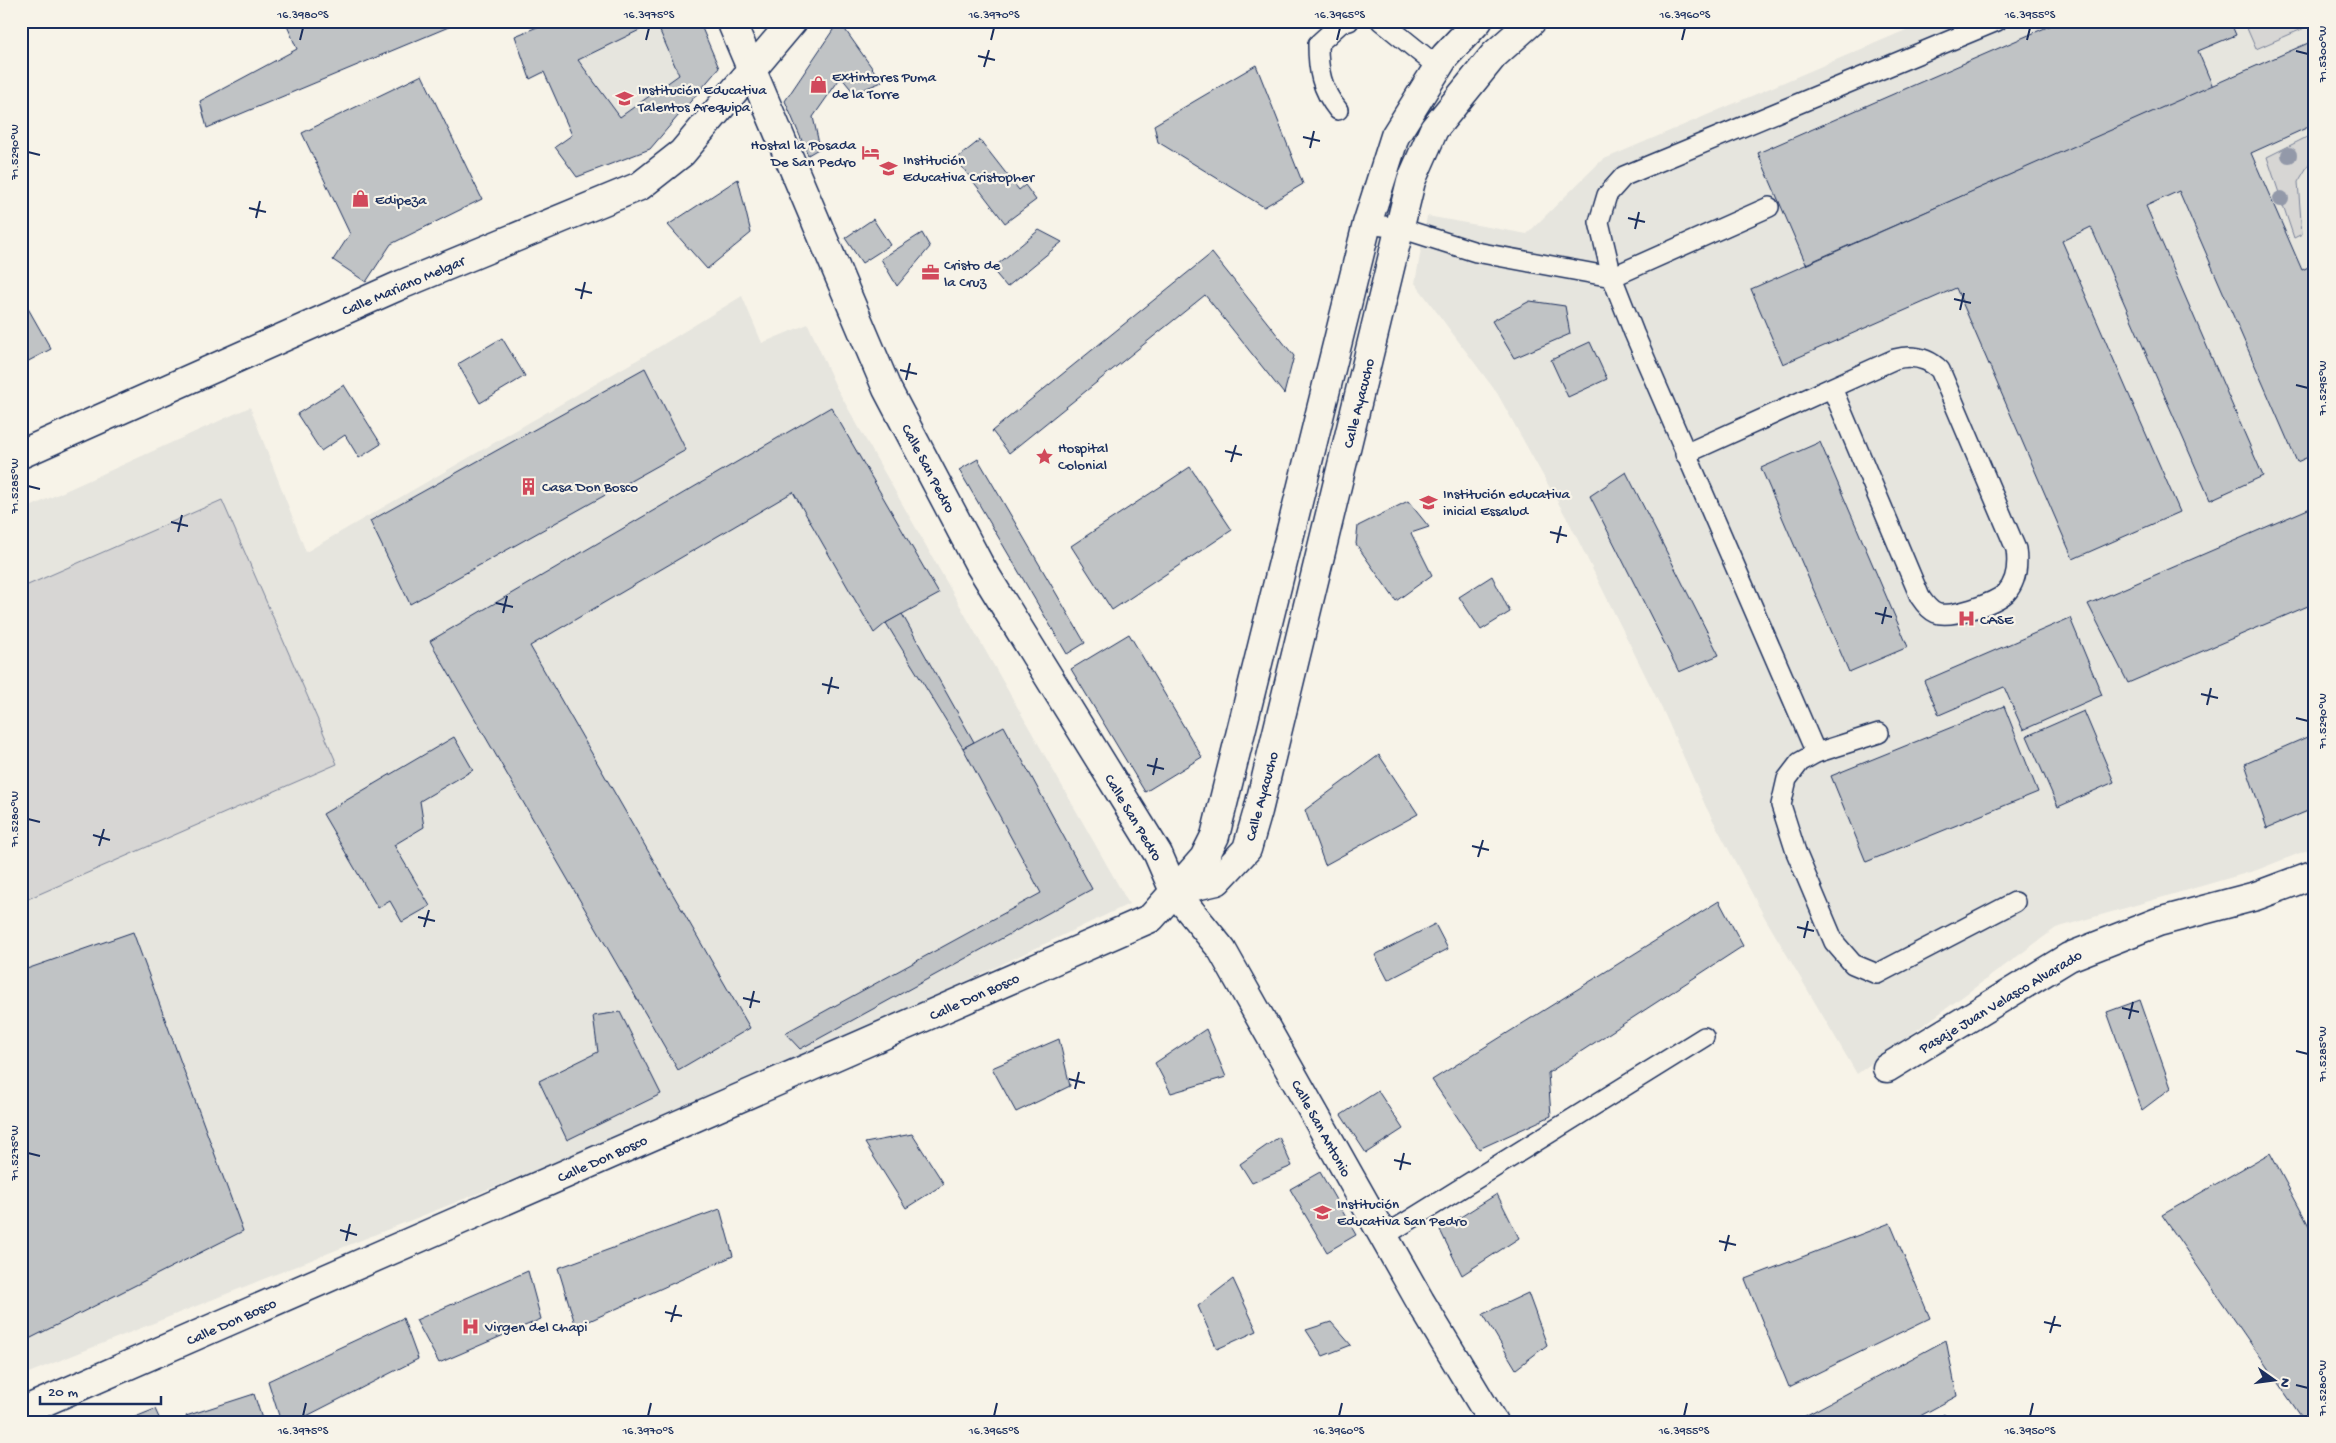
<svg xmlns="http://www.w3.org/2000/svg" width="2336" height="1443" font-family="'Gochi Hand',sans-serif">
<style>
.built{fill:#e6e5de}
.grass{fill:#d7d6d4;stroke:#798299}
.building{fill:#c0c3c5;stroke:#1b2f5e;fill-rule:evenodd}
.lines{fill:none;stroke-linecap:round;stroke-linejoin:round}
.service-casing{stroke:#1b2f5e;stroke-width:22}
.minor-casing{stroke:#1b2f5e;stroke-width:31}
.tertiary-casing{stroke:#1b2f5e;stroke-width:31}
.service{stroke:#f7f3e8;stroke-width:19}
.minor{stroke:#f7f3e8;stroke-width:28}
.tertiary{stroke:#f7f3e8;stroke-width:28}
.tree{fill:#9399a9}
.ticks{fill:none;stroke:#1b2f5e;stroke-width:2}
.labels{text-anchor:middle;stroke-width:4.5;stroke-linejoin:round;paint-order:stroke}
.poi-label{font-size:15px;fill:#1b2f5e;stroke:#f7f3e8;text-anchor:start}
.street-label{font-size:15px;fill:#1b2f5e;stroke:#f7f3e8}
.neatline{fill:none;stroke:#1b2f5e;stroke-width:2}
.ticks-label{font-size:12px;text-anchor:middle;fill:#1b2f5e}
</style>
<rect width="100%" height="100%" fill="#f7f3e8"/>
<filter id="ink" filterUnits="userSpaceOnUse"><feTurbulence type="fractalNoise" baseFrequency=".02" numOctaves="2"/><feDisplacementMap in="SourceGraphic" scale="10" xChannelSelector="R" yChannelSelector="G"/><feConvolveMatrix kernelMatrix="1 2 1 2 8 2 1 2 1" color-interpolation-filters="sRGB"/></filter>
<g filter="url(#ink)">
<g class="built">
<path d="M552 21H699L719 68 577 177 555 147 571 135 544 73 530 79 515 36Z"/>
<path d="M1927 21H2315V847L2257 870 2056 928 1857 1074 1764 916 1706 807 1665 715 1570 524 1497 393 1415 283 1427 216 1527 234 1602 160Z"/>
<path d="M742 296 762 343 808 324 836 387 1129 904 734 1091 21 1376V511L250 407 306 552 649 353Z"/>
</g>
<g class="grass">
<path d="M2257 21H2307L2309 26 2256 49 2246 26Z"/>
<path d="M2315 133V154L2298 182 2302 234 2294 238 2267 157Z"/>
<path d="M222 500 337 764 21 902V588Z"/>
</g>
<g class="building">
<path d="M285 21H385L386 23 390 21H463L207 128 200 101 297 49Z"/>
<path d="M552 21H699L719 68 650 149 577 177 555 147 572 135 544 72 530 79 515 36ZM656 22 679 75 620 117 578 60Z"/>
<path d="M839 21 882 82 854 93 841 77 813 117 820 148 808 155 785 101Z"/>
<path d="M2061 21H2230L2236 35 2198 51 2213 87 1806 264 1758 153Z"/>
<path d="M2315 40V124L2251 153 2302 270 2315 264V454L2297 462 2179 191 2146 206 2263 476 2210 500 2091 227 2062 241 2180 512 2073 559 1956 288 1783 364 1751 289Z"/>
<path d="M1256 65 1303 184 1264 207 1158 142 1154 125Z"/>
<path d="M422 75 482 199 391 244 366 282 333 260 350 234 302 133Z"/>
<path d="M980 140 1019 190 1025 185 1036 200 1005 223 956 159Z"/>
<path d="M738 179 751 233 707 269 668 225Z"/>
<path d="M873 219 890 245 862 263 845 238Z"/>
<path d="M1039 230 1062 242 1007 287 992 269Z"/>
<path d="M922 233 930 247 897 286 881 259Z"/>
<path d="M1212 253 1294 356 1284 394 1205 295 1009 453 992 431Z"/>
<path d="M21 296 51 349 21 365Z"/>
<path d="M1530 301 1565 306 1570 334 1514 358 1492 321Z"/>
<path d="M502 338 525 376 480 403 458 364Z"/>
<path d="M1590 342 1607 379 1568 397 1551 360Z"/>
<path d="M645 368 686 450 410 604 370 521Z"/>
<path d="M344 385 381 444 359 458 345 435 321 451 297 414Z"/>
<path d="M831 407 939 594 886 623 874 633 793 492 530 646 750 1028 678 1070 430 641Z"/>
<path d="M1820 442 1908 647 1849 672 1761 468Z"/>
<path d="M978 459 1085 643 1067 654 959 470Z"/>
<path d="M1190 467 1232 530 1112 610 1071 546Z"/>
<path d="M1626 472 1719 655 1679 672 1590 496Z"/>
<path d="M1408 501 1429 527 1411 533 1432 575 1396 601 1356 544 1358 526Z"/>
<path d="M2315 506V603L2128 683 2088 604Z"/>
<path d="M1492 576 1510 612 1481 630 1459 597Z"/>
<path d="M902 614 974 742 963 748 886 623Z"/>
<path d="M2070 618 2102 695 2023 730 2004 687 1939 715 1924 681Z"/>
<path d="M1129 634 1202 757 1145 792 1071 669Z"/>
<path d="M2004 706 2038 792 1866 862 1831 776Z"/>
<path d="M2084 711 2114 782 2058 807 2027 736Z"/>
<path d="M2315 720V808L2267 828 2245 764 2314 734 2308 722Z"/>
<path d="M1004 726 1092 889 800 1049 785 1033 1041 893 963 748Z"/>
<path d="M454 737 473 770 420 801 424 827 394 845 430 906 402 922 390 901 378 908 323 814Z"/>
<path d="M1379 755 1418 814 1325 865 1305 810Z"/>
<path d="M1719 901 1743 946 1548 1073 1551 1116 1479 1149 1432 1080Z"/>
<path d="M1435 924 1448 949 1388 980 1375 955Z"/>
<path d="M133 932 243 1231 21 1343V971Z"/>
<path d="M2140 1000 2171 1088 2142 1110 2107 1012Z"/>
<path d="M620 1012 661 1094 567 1140 539 1081 598 1052 593 1016Z"/>
<path d="M1206 1029 1226 1077 1171 1093 1155 1063Z"/>
<path d="M1059 1039 1070 1086 1016 1112 992 1068Z"/>
<path d="M1378 1091 1403 1129 1366 1153 1341 1115Z"/>
<path d="M912 1134 944 1184 906 1208 865 1143Z"/>
<path d="M1279 1137 1292 1166 1252 1183 1240 1164Z"/>
<path d="M2270 1153 2315 1237V1422H2305L2162 1215Z"/>
<path d="M1320 1172 1356 1235 1327 1252 1290 1189Z"/>
<path d="M1497 1194 1519 1238 1462 1275 1440 1230Z"/>
<path d="M720 1209 733 1256 576 1327 558 1268Z"/>
<path d="M1890 1223 1930 1318 1789 1387 1745 1279Z"/>
<path d="M528 1271 541 1319 439 1363 416 1320Z"/>
<path d="M1233 1279 1257 1331 1217 1349 1198 1306Z"/>
<path d="M1528 1293 1547 1345 1516 1369 1483 1314Z"/>
<path d="M403 1318 418 1359 295 1422H281L268 1381Z"/>
<path d="M1331 1322 1351 1345 1323 1356 1306 1330Z"/>
<path d="M1946 1340 1957 1396 1909 1422H1794Z"/>
<path d="M254 1394 263 1422H188L186 1416Z"/>
<path d="M155 1409 161 1422H123Z"/>
<path d="M1944 1414 1949 1422H1934Z"/>
</g>
<g class="lines">
<defs>
<g id="service">
<path d="M1381 21 1438 67"/>
<path d="M1338 110C1321 89 1318 70 1318 44L1341 23 1349 21"/>
<path d="M1367 224 1400 228 1476 252 1612 277 1769 207"/>
<path d="M1685 454 1895 359C1911 355 1927 357 1940 370L2016 549C2018 564 2017 581 2006 593 1995 603 1950 619 1936 613 1929 610 1924 603 1920 597L1832 388"/>
<path d="M1879 733 1816 753 1800 762 1787 779 1781 805 1796 852 1834 942 1853 964 1877 974 2015 902"/>
<path d="M1816 753 1634 333 1612 277 1599 222 1607 195 1624 176 1997 21"/>
<path d="M1384 1236 1704 1037"/>
</g>
<g id="minor">
<path d="M731 21 887 389 979 564 1158 854 1174 891 1222 950 1420 1301 1493 1422"/>
<path d="M21 454 403 284 640 186 682 153 793 21"/>
<path d="M1887 1068 2069 957 2158 922 2256 896 2315 874"/>
</g>
<g id="tertiary">
<path d="M1174 891 1217 881 1247 849 1258 811 1411 181 1434 129 1494 55 1532 21"/>
<path d="M21 1412 1151 918 1204 858 1215 836 1367 224 1395 136 1445 56 1478 21"/>
</g>
</defs>
<use href="#service" class="service-casing"/>
<use href="#minor" class="minor-casing"/>
<use href="#tertiary" class="tertiary-casing"/>
<use href="#service" class="service"/>
<use href="#minor" class="minor"/>
<use href="#tertiary" class="tertiary"/>
</g>
<g class="tree">
<circle cx="2289" cy="155" r="8"/>
<circle cx="2281" cy="199" r="8"/>
</g>
</g>
<path class="ticks" d="M300 40 303 28M646 40 649 28M991 40 994 28M1337 40 1340 28M1682 40 1685 28M2027 40 2030 28M2296 51 2308 54M978 56 995 60M984 67 989 50M1303 137 1320 141M1310 148 1314 131M28 152 40 155M249 208 266 212M256 218 260 201M1628 218 1645 222M1635 229 1639 212M575 289 592 293M581 299 585 282M1954 299 1971 303M1960 310 1964 293M900 370 917 374M906 380 910 363M2296 385 2308 388M1225 451 1242 455M1231 462 1236 445M28 486 40 489M171 522 188 526M178 532 182 515M1550 532 1567 536M1557 543 1561 526M496 603 513 607M503 613 507 596M1875 613 1892 617M1882 624 1886 607M822 684 839 688M828 694 832 677M2201 694 2218 698M2207 705 2211 688M2296 718 2308 721M1147 765 1164 769M1153 775 1157 758M28 819 40 822M93 835 110 840M99 846 104 829M1472 846 1489 850M1478 857 1483 840M418 917 435 921M424 927 429 910M1797 927 1814 931M1804 938 1808 921M743 998 760 1002M750 1008 754 991M2122 1008 2139 1012M2129 1019 2133 1002M2296 1051 2308 1054M1069 1079 1085 1083M1075 1089 1079 1072M28 1153 40 1156M1394 1160 1411 1164M1400 1170 1404 1153M340 1230 357 1235M346 1241 350 1224M1719 1241 1736 1245M1725 1251 1729 1235M665 1312 682 1316M671 1322 676 1305M2044 1322 2061 1326M2050 1333 2055 1316M2296 1385 2308 1388M303 1416 306 1403M648 1416 651 1403M994 1416 997 1403M1339 1416 1342 1403M1684 1416 1687 1403M2030 1416 2033 1403"/>
<defs>
<symbol id="shop-bare" viewBox="-9 -9 18 18"><path d="M-5-2.5h2.3a2.7 3.5 0 0 1 5.4 0H5L5.5 6h-11ZM-1.5-2.5h3a1.5 2.3 0 0 0-3 0Z" fill="#d1495b" stroke="#f7f3e8" stroke-width="2.5" paint-order="stroke"/></symbol>
<symbol id="school-bare" viewBox="-9 -9 18 18"><path d="M0-5L7-2L0 1L-7-2ZM-4 1L0 2.5L4 1V4Q0 6-4 4Z" fill="#d1495b" stroke="#f7f3e8" stroke-width="2.5" paint-order="stroke"/></symbol>
<symbol id="hotel-bare" viewBox="-9 -9 18 18"><path d="M-6-4.5h1.5V1H6V5H4.5V3h-9V5H-6ZM-4 0a1.8 1.8 0 1 1 3.6 0ZM.5 0V-2.5h3Q6-2.5 6 0Z" fill="#d1495b" stroke="#f7f3e8" stroke-width="2.5" paint-order="stroke"/></symbol>
<symbol id="office-bare" viewBox="-9 -9 18 18"><path d="M-6-3h4V-5.5h4V-3h4V5H-6ZM-1-4.5V-3h2v-1.5ZM-6 0V1H6V0Z" fill="#d1495b" stroke="#f7f3e8" stroke-width="2.5" paint-order="stroke"/></symbol>
<symbol id="sight-bare" viewBox="-9 -9 18 18"><path d="M0-6L1.8-2.2L6-1.7L2.9 1.2L3.7 5.4L0 3.3L-3.7 5.4L-2.9 1.2L-6-1.7L-1.8-2.2Z" fill="#d1495b" stroke="#f7f3e8" stroke-width="2.5" paint-order="stroke"/></symbol>
<symbol id="building-bare" viewBox="-9 -9 18 18"><path d="M-4-6H4V6H1V3H-1V6H-4ZM-2.5-4.3h1.7v1.8h-1.7ZM.8-4.3h1.7v1.8H.8ZM-2.5-1h1.7V.8h-1.7ZM.8-1h1.7V.8H.8Z" fill="#d1495b" stroke="#f7f3e8" stroke-width="2.5" paint-order="stroke"/></symbol>
<symbol id="hospital-bare" viewBox="-9 -9 18 18"><path d="M-5-5h3v3.5h4V-5h3V5h-3V1.5h-4V5h-3Z" fill="#d1495b" stroke="#f7f3e8" stroke-width="2.5" paint-order="stroke"/></symbol>
</defs>
<g fill-rule="evenodd">
<use href="#shop-bare" x="806" y="72" width="25" height="25"/>
<use href="#school-bare" x="612" y="86" width="25" height="25"/>
<use href="#hotel-bare" x="858" y="140" width="25" height="25"/>
<use href="#school-bare" x="876" y="156" width="25" height="25"/>
<use href="#shop-bare" x="348" y="186" width="25" height="25"/>
<use href="#office-bare" x="918" y="260" width="25" height="25"/>
<use href="#sight-bare" x="1032" y="444" width="25" height="25"/>
<use href="#building-bare" x="516" y="474" width="25" height="25"/>
<use href="#school-bare" x="1416" y="490" width="25" height="25"/>
<use href="#hospital-bare" x="1954" y="606" width="25" height="25"/>
<use href="#school-bare" x="1310" y="1200" width="25" height="25"/>
<use href="#hospital-bare" x="458" y="1314" width="25" height="25"/>
</g>
<g class="labels">
<g class="poi-label">
<text x="832" y="81">Extintores Puma<tspan x="832" dy="17">de la Torre</tspan></text>
<text x="638" y="94">Institución Educativa<tspan x="638" dy="17">Talentos Arequipa</tspan></text>
<text x="856" y="149" text-anchor="end">Hostal la Posada<tspan x="856" dy="17">De San Pedro</tspan></text>
<text x="903" y="164">Institución<tspan x="903" dy="17">Educativa Cristopher</tspan></text>
<text x="375" y="204">Edipeza</text>
<text x="944" y="269">Cristo de<tspan x="944" dy="17">la Cruz</tspan></text>
<text x="1058" y="452">Hospital<tspan x="1058" dy="17">Colonial</tspan></text>
<text x="542" y="491">Casa Don Bosco</text>
<text x="1443" y="498">Institución educativa<tspan x="1443" dy="17">inicial Essalud</tspan></text>
<text x="1980" y="624">CASE</text>
<text x="1337" y="1208">Institución<tspan x="1337" dy="17">Educativa San Pedro</tspan></text>
<text x="485" y="1331">Virgen del Chapi</text>
</g>
<g class="street-label">
<text transform="translate(403 285) rotate(-23)" y="5">Calle Mariano Melgar</text>
<text transform="translate(1358 403) rotate(-76)" y="5">Calle Ayacucho</text>
<text transform="translate(929 468) rotate(62)" y="5">Calle San Pedro</text>
<text transform="translate(1261 796) rotate(-75)" y="5">Calle Ayacucho</text>
<text transform="translate(1134 817) rotate(59)" y="5">Calle San Pedro</text>
<text transform="translate(974 996) rotate(-24)" y="5">Calle Don Bosco</text>
<text transform="translate(2000 1001) rotate(-31)" y="5">Pasaje Juan Velasco Alvarado</text>
<text transform="translate(1322 1128) rotate(61)" y="5">Calle San Antonio</text>
<text transform="translate(602 1158) rotate(-24)" y="5">Calle Don Bosco</text>
<text transform="translate(231 1321) rotate(-24)" y="5">Calle Don Bosco</text>
</g>
</g>
<rect width="2336" height="1443" fill="none" stroke="#f7f3e8" stroke-width="55"/>
<g transform="translate(2274 1380) rotate(104)" stroke="#f7f3e8" stroke-width="4" paint-order="stroke">
<path d="M0-4L9 19L0 12L-9 19Z" fill="#1b2f5e"/>
<text y="-8" font-size="14" font-weight="bold" text-anchor="middle" fill="#1b2f5e">N</text>
</g>
<path d="M40 1396v8h121v-8" fill="none" stroke="#1b2f5e" stroke-width="2.5"/>
<text x="48" y="1396" font-size="15" fill="#1b2f5e" stroke="#f7f3e8" stroke-width="4" paint-order="stroke">20 m</text>
<rect x="28" y="28" width="2280" height="1388" class="neatline"/>
<g class="ticks-label">
<text x="303" y="18">16.3980°S</text>
<text x="649" y="18">16.3975°S</text>
<text x="994" y="18">16.3970°S</text>
<text x="1340" y="18">16.3965°S</text>
<text x="1685" y="18">16.3960°S</text>
<text x="2030" y="18">16.3955°S</text>
<text transform="translate(2322 54) rotate(-90)" y="4">71.5300°W</text>
<text transform="translate(14 152) rotate(-90)" y="4">71.5290°W</text>
<text transform="translate(2322 388) rotate(-90)" y="4">71.5295°W</text>
<text transform="translate(14 486) rotate(-90)" y="4">71.5285°W</text>
<text transform="translate(2322 721) rotate(-90)" y="4">71.5290°W</text>
<text transform="translate(14 819) rotate(-90)" y="4">71.5280°W</text>
<text transform="translate(2322 1054) rotate(-90)" y="4">71.5285°W</text>
<text transform="translate(14 1153) rotate(-90)" y="4">71.5275°W</text>
<text transform="translate(2322 1388) rotate(-90)" y="4">71.5280°W</text>
<text x="303" y="1434">16.3975°S</text>
<text x="648" y="1434">16.3970°S</text>
<text x="994" y="1434">16.3965°S</text>
<text x="1339" y="1434">16.3960°S</text>
<text x="1684" y="1434">16.3955°S</text>
<text x="2030" y="1434">16.3950°S</text>
</g>
</svg>
